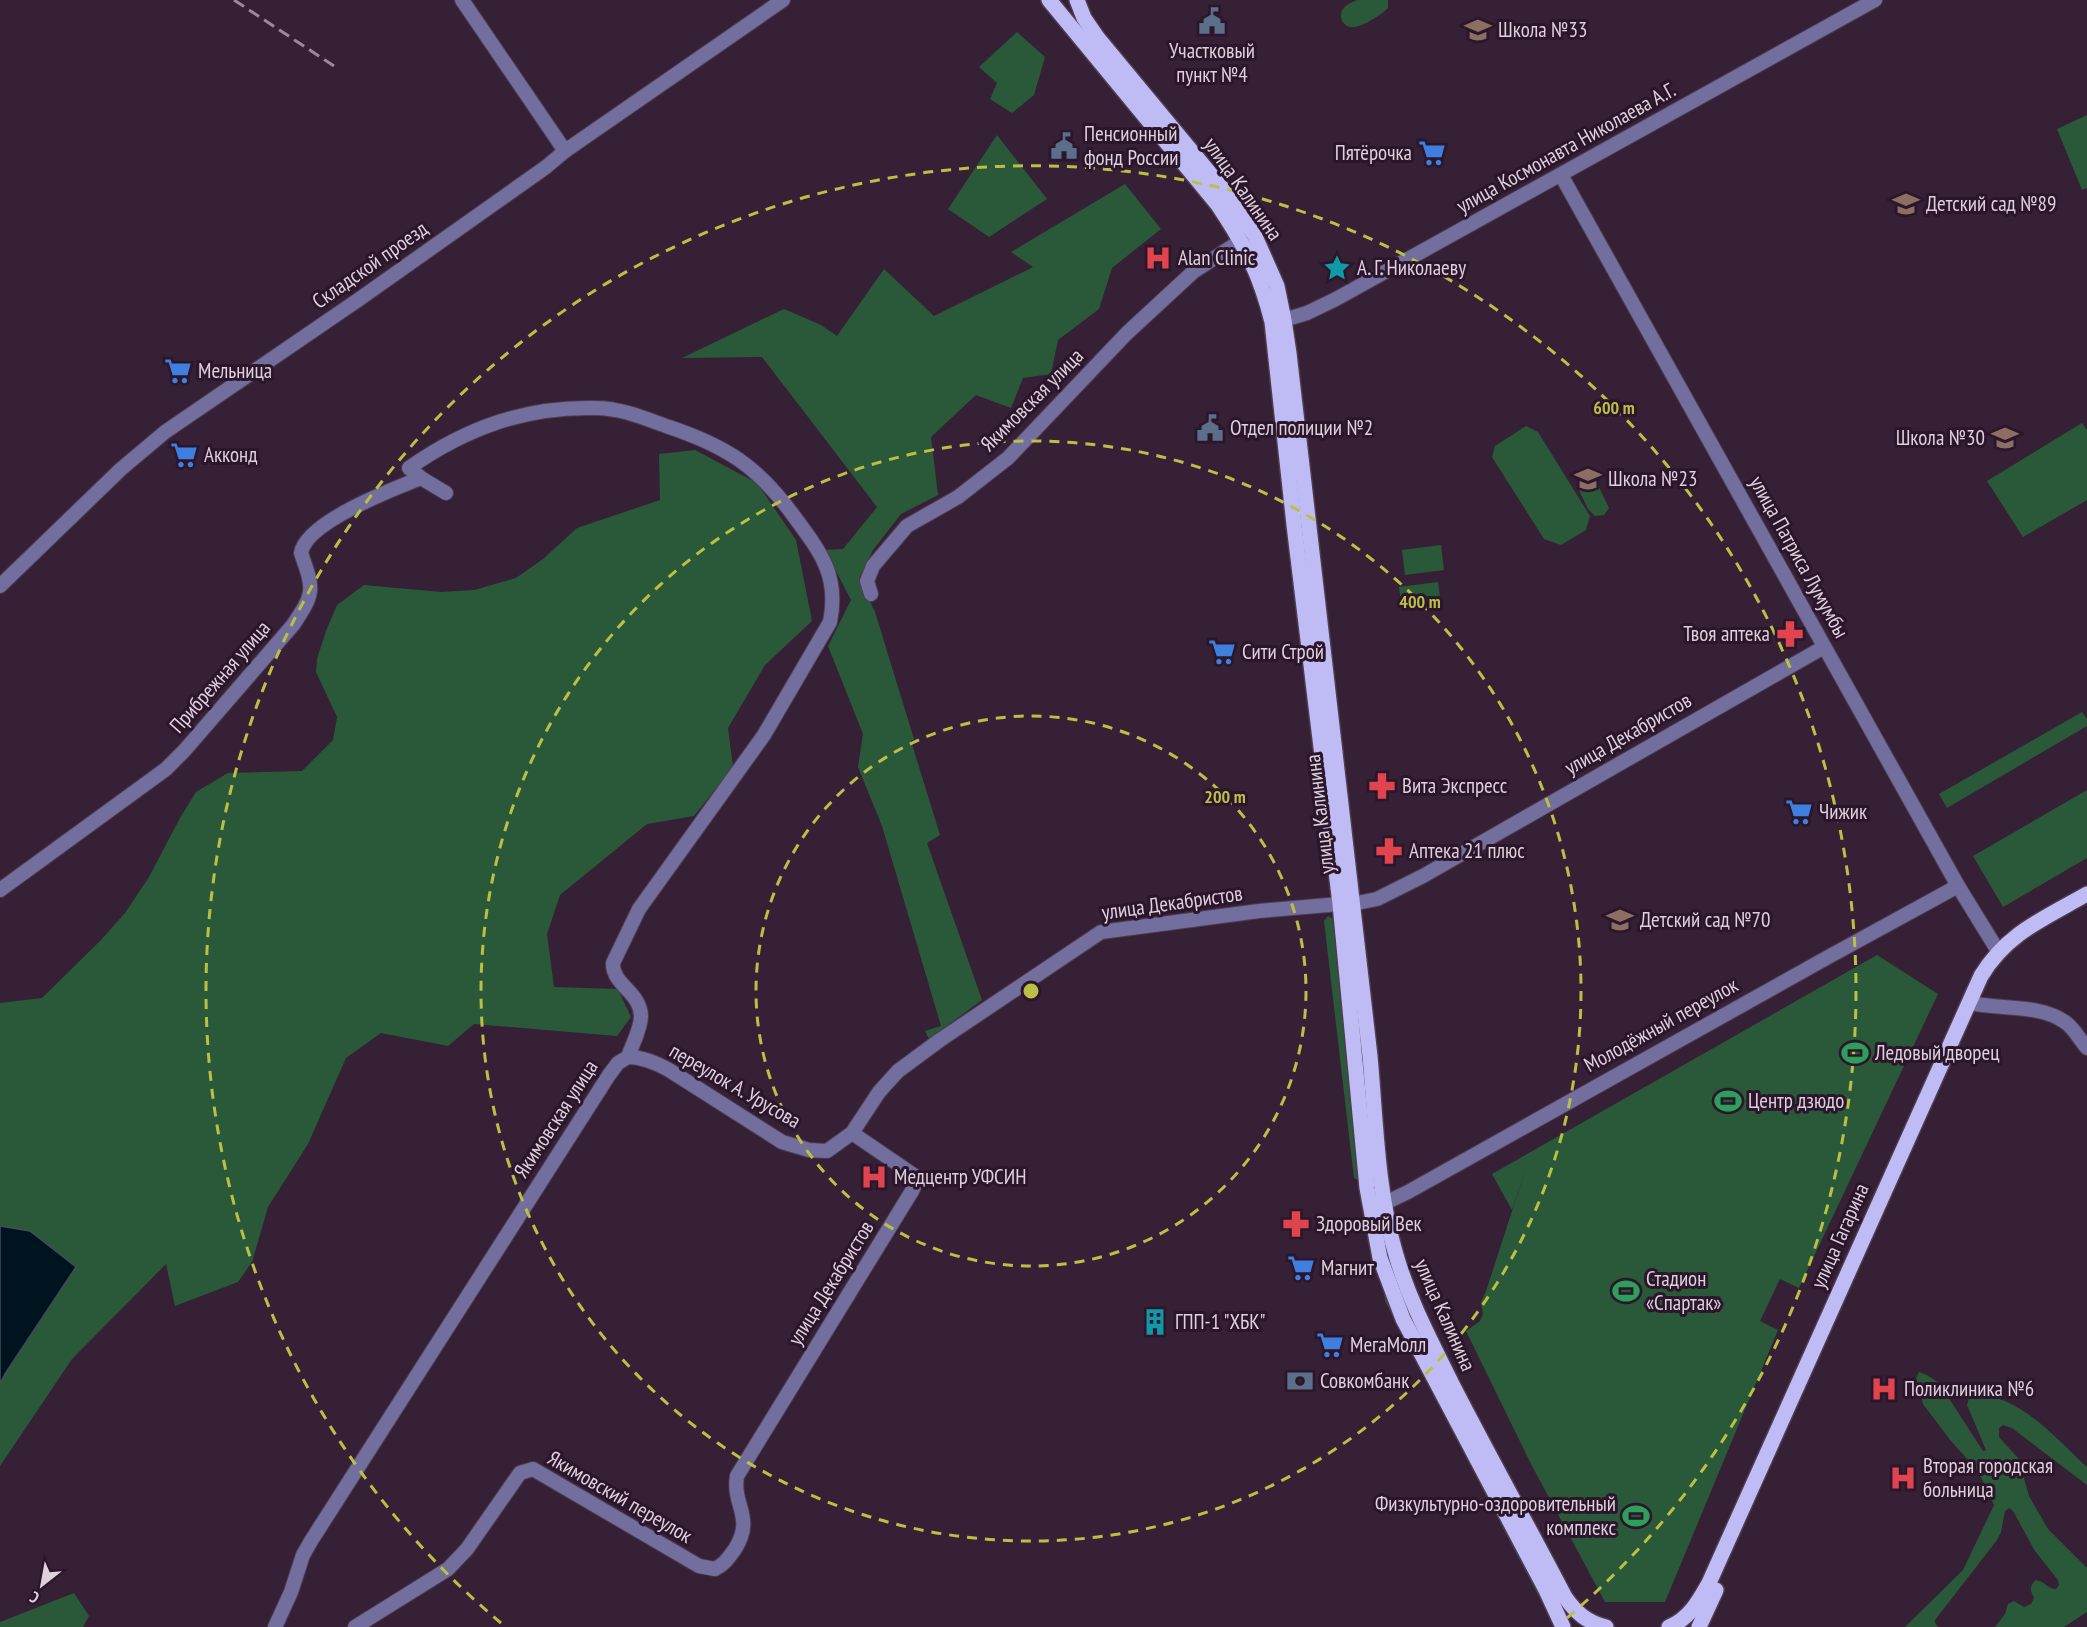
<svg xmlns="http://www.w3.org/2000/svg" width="2087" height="1627" font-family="'PT Sans Narrow',sans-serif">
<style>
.green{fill:#2a593a}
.water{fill:#001420;stroke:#434c59;stroke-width:1.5}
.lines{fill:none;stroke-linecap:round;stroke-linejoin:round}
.minor-casing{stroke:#503c50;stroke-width:16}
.major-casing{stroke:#503c50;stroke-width:18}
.minor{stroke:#726f9e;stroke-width:14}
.major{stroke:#bfbcf5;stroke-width:15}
.rail{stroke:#9a8999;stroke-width:3;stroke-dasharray:12 6;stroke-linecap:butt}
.ring{fill:none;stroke:#bbc045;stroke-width:3;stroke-dasharray:10 8}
.labels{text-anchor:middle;stroke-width:6;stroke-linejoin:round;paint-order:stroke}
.poi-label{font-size:21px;fill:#ded0dd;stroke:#2b162b;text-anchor:start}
.street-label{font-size:21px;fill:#ded0dd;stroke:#2b162b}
.centre{fill:#bbc045;stroke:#2b162b;stroke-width:3}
.ring-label{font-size:18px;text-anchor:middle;font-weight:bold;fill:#bbc045;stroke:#2b162b;stroke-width:6;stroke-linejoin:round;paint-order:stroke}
</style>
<rect width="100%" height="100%" fill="#352035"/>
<g class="green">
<path d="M1357 0H1388V8C1381 15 1364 26 1354 27 1343 29 1337 15 1344 8 1347 4 1353 2 1357 0Z"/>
<path d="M1017 32 1045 57 1034 95 1012 113 990 99 997 83 979 67Z"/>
<path d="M2087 115V188L2082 190 2057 129Z"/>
<path d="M997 135 1047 199 989 237 948 209Z"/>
<path d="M1125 184 1161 229 1112 268 1099 309 1058 340 1051 374 1023 378 1011 408 976 395 931 437 938 495 901 514 873 550 859 578 875 612 914 739 911 741 940 835 927 843 982 1000 929 1039 925 1031 941 1026 882 826 858 767 863 734 828 646 851 600 825 550 843 549 877 507 762 357 682 358 784 309 821 325 837 336 884 269 934 316 1033 267 1011 252Z"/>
<path d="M2082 423 2087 430V500L2023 537 1987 481Z"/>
<path d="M1526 426 1538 432 1590 516 1586 530 1561 545 1544 539 1492 457 1495 446Z"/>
<path d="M695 450 757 483 796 540 812 621 765 665 728 728 733 767 694 816 647 824 560 895 547 934 554 987 618 989 631 1017 617 1036 474 1024 448 1046 381 1033 346 1058 308 1144 268 1207 252 1262 238 1282 175 1306 166 1264 72 1359 0 1466V1384L5 1374 30 1231 0 1226V1003L42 998 101 940 125 913 149 877 180 818 196 792 228 773 302 771 333 740 337 717 316 672 317 659 326 631 337 605 364 585 441 592 474 590 516 578 543 559 577 528 660 500 659 454Z"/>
<path d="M1585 478H1592L1596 481 1609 508 1604 515 1595 516 1588 509 1578 488Z"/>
<path d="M1441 545 1444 570 1405 575 1402 550Z"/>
<path d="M1438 582 1441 605 1402 610 1399 587Z"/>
<path d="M2082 712 2087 719V726L1947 808 1939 794Z"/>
<path d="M2087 790V858L2003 907 1973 856Z"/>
<path d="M1328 916 1333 919 1362 1172 1358 1180 1354 1178 1324 921Z"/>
<path d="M1877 955 1938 994 1799 1288 1780 1279 1760 1321 1778 1330 1665 1602H1605L1531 1464 1466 1331 1480 1321 1483 1314 1481 1302 1486 1291 1528 1162 1512 1210 1492 1174Z"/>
<path d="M1384 1291 1390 1299 1555 1617 1553 1621 1551 1620 1385 1301Z"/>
<path d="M1919 1372 1927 1375 1939 1383 1983 1451 1986 1450 1967 1405 1970 1395C2017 1391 2055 1438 2087 1467V1485L2012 1428 2003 1425 1999 1428V1437L2018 1458 2029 1496 2048 1529 2087 1568V1612L2064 1627H1995L2005 1614 2008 1604 2014 1601 2024 1607 2031 1604 2034 1598C2030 1590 2029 1586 2036 1580 2044 1581 2048 1589 2056 1589L2059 1585 2058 1580 2035 1551 2013 1511 2009 1508 2005 1511 2001 1532 1997 1540 1935 1620V1623L1938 1627H1905L1963 1570 1994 1505 1978 1471 1951 1441 1923 1404 1916 1378Z"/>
<path d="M74 1593 89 1616 83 1627H0V1622Z"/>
</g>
<path class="water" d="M0 1226 30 1231 76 1267 5 1374 0 1384Z"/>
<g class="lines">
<defs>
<g id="minor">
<path d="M462 0 565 151"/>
<path d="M1561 175 1958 886 1998 951"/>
<path d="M1284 320 1307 313 1336 299 1875 0"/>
<path d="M0 586 121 469 165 432 358 300 546 167 565 151 783 0"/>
<path d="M871 594 867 581 873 566 907 526 958 497 1008 458 1127 333 1193 272 1242 240"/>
<path d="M0 890 166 769 184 751 293 625C315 592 314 590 301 553 306 522 393 489 421 478"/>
<path d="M1352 904 1377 899 1423 876 1824 647"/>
<path d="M1976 1004C2004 1009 2041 1005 2065 1022 2074 1028 2080 1040 2087 1048"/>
<path d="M628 1057C643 1057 656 1063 669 1070L782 1142 809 1150 827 1151 852 1133 879 1092 898 1071 940 1040 1101 932 1259 911 1340 904"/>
<path d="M1385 1203 1408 1192 1830 956 1958 886"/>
<path d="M275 1627 291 1592 303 1555 311 1541 609 1075 618 1063 628 1057C632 1045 641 1029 641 1016 640 991 612 985 613 963L639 909 764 735 830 622C839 577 822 554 796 519 759 467 727 446 666 426 644 418 620 408 596 408 526 406 466 428 409 468L421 478 446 493"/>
<path d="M355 1627 448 1569 467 1549 520 1473 533 1469 699 1566 715 1569C725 1564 729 1557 735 1549 755 1517 732 1506 737 1476L912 1191 918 1178 852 1133"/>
</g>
<g id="major">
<path d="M1049 0 1218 205C1246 247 1260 274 1272 322L1294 525 1340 904 1367 1188 1380 1258 1403 1319 1546 1590 1563 1627"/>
<path d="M1077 0 1084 18 1097 37 1222 188 1254 234 1277 286 1284 320 1289 353 1370 1056C1376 1122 1377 1191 1396 1255 1409 1300 1431 1341 1452 1384 1489 1456 1528 1526 1565 1597 1576 1613 1587 1622 1606 1627"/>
<path d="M1669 1627C1689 1619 1699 1601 1709 1583L1981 976C2007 933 2045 918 2087 894"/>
<path d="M1699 1627 1716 1590"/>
</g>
</defs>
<use href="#minor" class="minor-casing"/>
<use href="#major" class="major-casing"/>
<use href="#minor" class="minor"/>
<use href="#major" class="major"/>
<path class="rail" d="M234 0 334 66"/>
</g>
<g class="ring">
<circle cx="1031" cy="991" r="275"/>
<circle cx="1031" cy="991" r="550"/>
<path d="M501 1623A825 825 0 1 1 1561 1623"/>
</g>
<defs>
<symbol id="civic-bare" viewBox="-9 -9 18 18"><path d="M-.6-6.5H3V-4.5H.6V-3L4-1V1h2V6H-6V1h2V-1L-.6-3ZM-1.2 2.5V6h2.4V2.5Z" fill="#5c6f8a" stroke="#2b162b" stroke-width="2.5" paint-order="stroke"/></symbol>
<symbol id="school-bare" viewBox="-9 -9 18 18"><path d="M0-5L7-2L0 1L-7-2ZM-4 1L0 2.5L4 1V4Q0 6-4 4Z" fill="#8d6e63" stroke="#2b162b" stroke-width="2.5" paint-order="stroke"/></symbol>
<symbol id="supermarket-bare" viewBox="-9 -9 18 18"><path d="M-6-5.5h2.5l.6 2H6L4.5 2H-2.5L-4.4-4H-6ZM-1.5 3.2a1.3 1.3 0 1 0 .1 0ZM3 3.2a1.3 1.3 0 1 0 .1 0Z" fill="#3f7fe0" stroke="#2b162b" stroke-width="2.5" paint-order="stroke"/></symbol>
<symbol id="hospital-bare" viewBox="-9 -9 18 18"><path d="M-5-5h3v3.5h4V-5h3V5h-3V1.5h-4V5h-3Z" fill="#e0444e" stroke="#2b162b" stroke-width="2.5" paint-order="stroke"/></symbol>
<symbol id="sight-bare" viewBox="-9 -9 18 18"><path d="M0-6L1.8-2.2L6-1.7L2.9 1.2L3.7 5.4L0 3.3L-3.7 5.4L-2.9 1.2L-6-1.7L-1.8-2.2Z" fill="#0f9aa8" stroke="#2b162b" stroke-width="2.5" paint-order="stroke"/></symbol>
<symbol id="pharmacy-bare" viewBox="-9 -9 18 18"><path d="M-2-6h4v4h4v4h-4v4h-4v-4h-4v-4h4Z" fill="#e0444e" stroke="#2b162b" stroke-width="2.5" paint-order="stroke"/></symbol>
<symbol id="stadium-bare" viewBox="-9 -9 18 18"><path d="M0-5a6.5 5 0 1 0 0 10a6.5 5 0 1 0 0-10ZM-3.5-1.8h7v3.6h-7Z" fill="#2e9e5b" stroke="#2b162b" stroke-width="2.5" paint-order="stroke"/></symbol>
<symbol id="building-bare" viewBox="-9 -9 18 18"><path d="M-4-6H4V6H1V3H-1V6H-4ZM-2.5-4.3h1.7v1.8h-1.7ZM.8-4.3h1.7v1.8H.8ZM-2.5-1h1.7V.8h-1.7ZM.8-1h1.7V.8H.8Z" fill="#0f9aa8" stroke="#2b162b" stroke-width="2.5" paint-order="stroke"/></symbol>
<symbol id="bank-bare" viewBox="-9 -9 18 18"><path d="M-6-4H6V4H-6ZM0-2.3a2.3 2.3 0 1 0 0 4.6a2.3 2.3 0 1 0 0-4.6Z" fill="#5c6f8a" stroke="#2b162b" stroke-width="2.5" paint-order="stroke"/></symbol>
</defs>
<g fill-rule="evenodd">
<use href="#civic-bare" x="1193" y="2" width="38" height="38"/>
<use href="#school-bare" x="1459" y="11" width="38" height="38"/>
<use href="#civic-bare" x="1045" y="127" width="38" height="38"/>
<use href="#supermarket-bare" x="1413" y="134" width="38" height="38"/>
<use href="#school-bare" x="1887" y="185" width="38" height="38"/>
<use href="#hospital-bare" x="1139" y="239" width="38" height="38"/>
<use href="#sight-bare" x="1318" y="249" width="38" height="38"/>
<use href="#supermarket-bare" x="159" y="352" width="38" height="38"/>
<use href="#civic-bare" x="1191" y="409" width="38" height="38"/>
<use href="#school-bare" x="1986" y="419" width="38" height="38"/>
<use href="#supermarket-bare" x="165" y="436" width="38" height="38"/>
<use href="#school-bare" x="1569" y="460" width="38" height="38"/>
<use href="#pharmacy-bare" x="1771" y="615" width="38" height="38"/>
<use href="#supermarket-bare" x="1203" y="633" width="38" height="38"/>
<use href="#pharmacy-bare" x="1363" y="767" width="38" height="38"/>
<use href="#supermarket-bare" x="1780" y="793" width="38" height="38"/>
<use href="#pharmacy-bare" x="1370" y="832" width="38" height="38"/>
<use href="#school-bare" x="1601" y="901" width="38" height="38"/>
<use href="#stadium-bare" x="1836" y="1034" width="38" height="38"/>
<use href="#stadium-bare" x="1709" y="1082" width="38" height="38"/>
<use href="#hospital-bare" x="855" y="1158" width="38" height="38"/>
<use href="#pharmacy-bare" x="1277" y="1205" width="38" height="38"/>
<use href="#supermarket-bare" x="1282" y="1249" width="38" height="38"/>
<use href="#stadium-bare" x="1607" y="1272" width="38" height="38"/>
<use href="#building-bare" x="1136" y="1303" width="38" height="38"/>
<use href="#supermarket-bare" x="1311" y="1326" width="38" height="38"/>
<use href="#bank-bare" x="1281" y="1362" width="38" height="38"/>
<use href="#hospital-bare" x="1865" y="1370" width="38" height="38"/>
<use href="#hospital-bare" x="1884" y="1459" width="38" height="38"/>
<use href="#stadium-bare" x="1617" y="1497" width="38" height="38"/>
</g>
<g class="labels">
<g class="poi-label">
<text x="1498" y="37">Школа №33</text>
<text x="1212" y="58" text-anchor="middle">Участковый<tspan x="1212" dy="24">пункт №4</tspan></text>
<text x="1084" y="141">Пенсионный<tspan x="1084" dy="24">фонд России</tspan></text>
<text x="1412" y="160" text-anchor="end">Пятёрочка</text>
<text x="1926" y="211">Детский сад №89</text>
<text x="1178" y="265">Alan Clinic</text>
<text x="1357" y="275">А. Г. Николаеву</text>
<text x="198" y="378">Мельница</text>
<text x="1230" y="435">Отдел полиции №2</text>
<text x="1985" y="445" text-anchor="end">Школа №30</text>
<text x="204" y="462">Акконд</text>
<text x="1608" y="486">Школа №23</text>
<text x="1770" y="641" text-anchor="end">Твоя аптека</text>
<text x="1242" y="659">Сити Строй</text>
<text x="1402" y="793">Вита Экспресс</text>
<text x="1819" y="819">Чижик</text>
<text x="1409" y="858">Аптека 21 плюс</text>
<text x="1640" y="927">Детский сад №70</text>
<text x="1875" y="1060">Ледовый дворец</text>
<text x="1748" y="1108">Центр дзюдо</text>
<text x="894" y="1184">Медцентр УФСИН</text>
<text x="1316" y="1231">Здоровый Век</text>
<text x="1321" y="1275">Магнит</text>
<text x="1646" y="1286">Стадион<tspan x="1646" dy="24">«Спартак»</tspan></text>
<text x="1175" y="1329">ГПП-1 "ХБК"</text>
<text x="1350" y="1352">МегаМолл</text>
<text x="1320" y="1388">Совкомбанк</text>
<text x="1904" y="1396">Поликлиника №6</text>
<text x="1923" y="1473">Вторая городская<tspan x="1923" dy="24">больница</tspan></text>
<text x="1616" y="1511" text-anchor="end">Физкультурно-оздоровительный<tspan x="1616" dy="24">комплекс</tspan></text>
</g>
<g class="street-label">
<text transform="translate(1566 148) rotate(-29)" y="7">улица Космонавта Николаева А.Г.</text>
<text transform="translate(1243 189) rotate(55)" y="7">улица Калинина</text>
<text transform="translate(370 265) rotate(-35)" y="7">Складской проезд</text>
<text transform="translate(1032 400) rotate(-45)" y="7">Якимовская улица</text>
<text transform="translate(1799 557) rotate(61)" y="7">улица Патриса Лумумбы</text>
<text transform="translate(220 677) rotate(-49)" y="7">Прибрежная улица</text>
<text transform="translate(1628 734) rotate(-30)" y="7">улица Декабристов</text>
<text transform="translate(1320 814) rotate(-97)" y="7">улица Калинина</text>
<text transform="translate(1172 903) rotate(-8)" y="7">улица Декабристов</text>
<text transform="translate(1661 1025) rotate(-29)" y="7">Молодёжный переулок</text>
<text transform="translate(735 1086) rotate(30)" y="7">переулок А. Урусова</text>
<text transform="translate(556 1119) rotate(-57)" y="7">Якимовская улица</text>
<text transform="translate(1840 1236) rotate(-66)" y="7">улица Гагарина</text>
<text transform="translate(831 1283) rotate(-58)" y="7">улица Декабристов</text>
<text transform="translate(1445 1315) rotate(66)" y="7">улица Калинина</text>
<text transform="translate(620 1497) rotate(30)" y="7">Якимовский переулок</text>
</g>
</g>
<circle cx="1031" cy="991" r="9" class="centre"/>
<g class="ring-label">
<text x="1614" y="414">600 m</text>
<text x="1420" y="608">400 m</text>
<text x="1225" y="803">200 m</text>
</g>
<g transform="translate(42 1585) rotate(211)" stroke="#2b162b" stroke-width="4.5" paint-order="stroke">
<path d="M0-4.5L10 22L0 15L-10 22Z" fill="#ded0dd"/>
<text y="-9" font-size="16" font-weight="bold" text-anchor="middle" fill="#ded0dd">С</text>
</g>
</svg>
